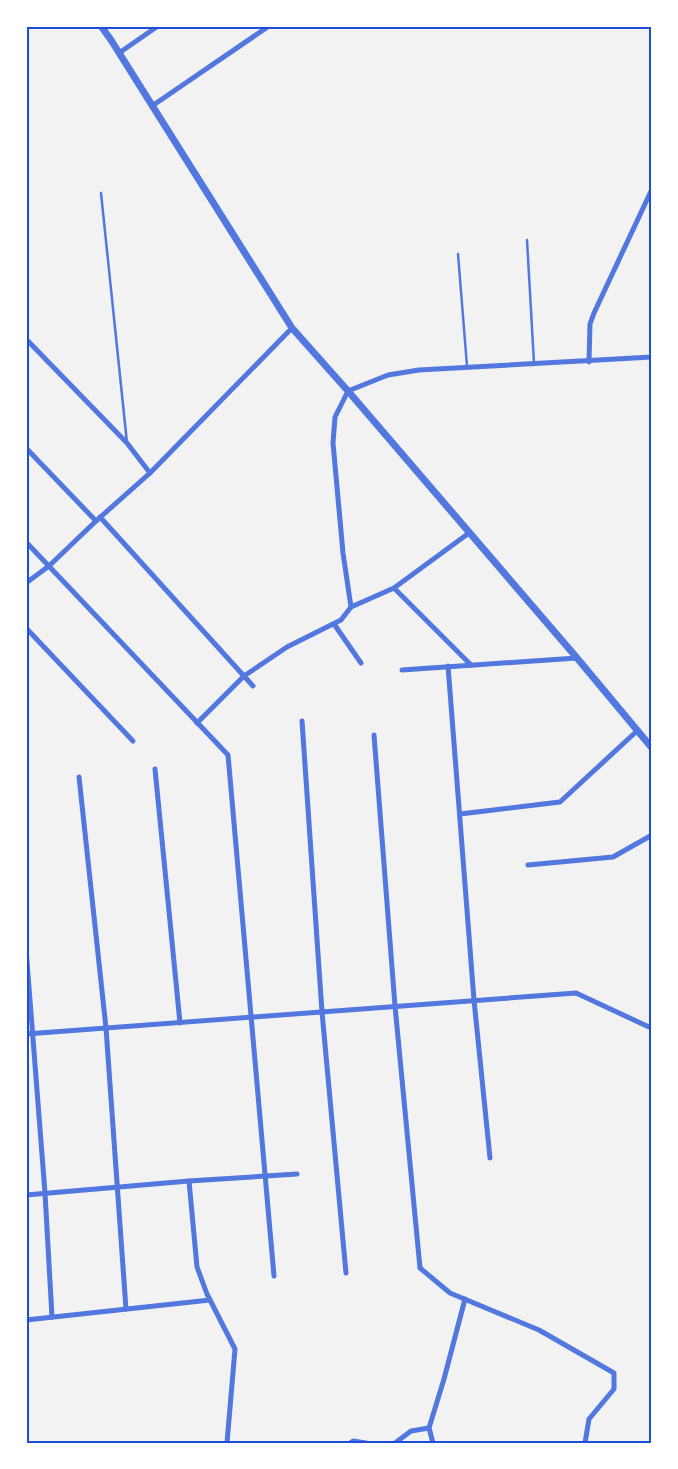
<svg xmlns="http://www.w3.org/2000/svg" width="678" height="1469" font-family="Helvetica,sans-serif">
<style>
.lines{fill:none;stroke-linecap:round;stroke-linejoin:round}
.service{stroke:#5277de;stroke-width:2.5}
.minor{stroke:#5277de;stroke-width:5}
.tertiary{stroke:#5277de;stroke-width:7}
.neatline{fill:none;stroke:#1d4ed8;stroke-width:2}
</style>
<rect width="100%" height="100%" fill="#f2f2f2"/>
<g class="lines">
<g class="service">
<path d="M101 193 127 443"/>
<path d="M527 240 534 363"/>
<path d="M458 254 467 366"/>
</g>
<g class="minor">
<path d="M119 53 158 26"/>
<path d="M152 106 269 26"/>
<path d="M26 339 127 443 150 473"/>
<path d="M589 362 590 324 594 313 652 189"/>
<path d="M26 448 96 521"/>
<path d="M100 517 253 686"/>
<path d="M26 542 228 755 274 1276"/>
<path d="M26 583 49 566 96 521 150 473 292 328"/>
<path d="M394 588 471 665"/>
<path d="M351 607 343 553 333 443 335 417 348 391 388 375 419 370 652 357"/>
<path d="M334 624 361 663"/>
<path d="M26 628 133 741"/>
<path d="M448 666 474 1000 490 1158"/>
<path d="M402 670 577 658"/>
<path d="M302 721 322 1012 346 1273"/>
<path d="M197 723 244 676 287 647 341 620 351 607 394 588 469 533"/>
<path d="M374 735 395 1006 420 1268 450 1293 539 1330 614 1373V1389L589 1419 585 1443"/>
<path d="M155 769 180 1023"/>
<path d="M79 777 106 1028 126 1309"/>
<path d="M460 814 560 802 638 730"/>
<path d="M528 865 613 857 652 835"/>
<path d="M26 949 45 1193 52 1317"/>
<path d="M26 1034 576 993 649 1027 652 1025"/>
<path d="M189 1181 197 1267 207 1294 235 1349 227 1443"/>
<path d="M26 1195 189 1181 297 1174"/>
<path d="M26 1320 210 1300"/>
<path d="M350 1443 353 1441 366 1443"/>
<path d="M395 1443 411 1431 429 1428"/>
<path d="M433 1443 429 1428 444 1379 465 1299"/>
</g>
<path class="tertiary" d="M101 26 111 40 292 328 348 391 577 658 652 748"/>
</g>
<rect width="678" height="1469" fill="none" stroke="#ffffff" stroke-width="55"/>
<rect x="28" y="28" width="622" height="1414" class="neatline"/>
</svg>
